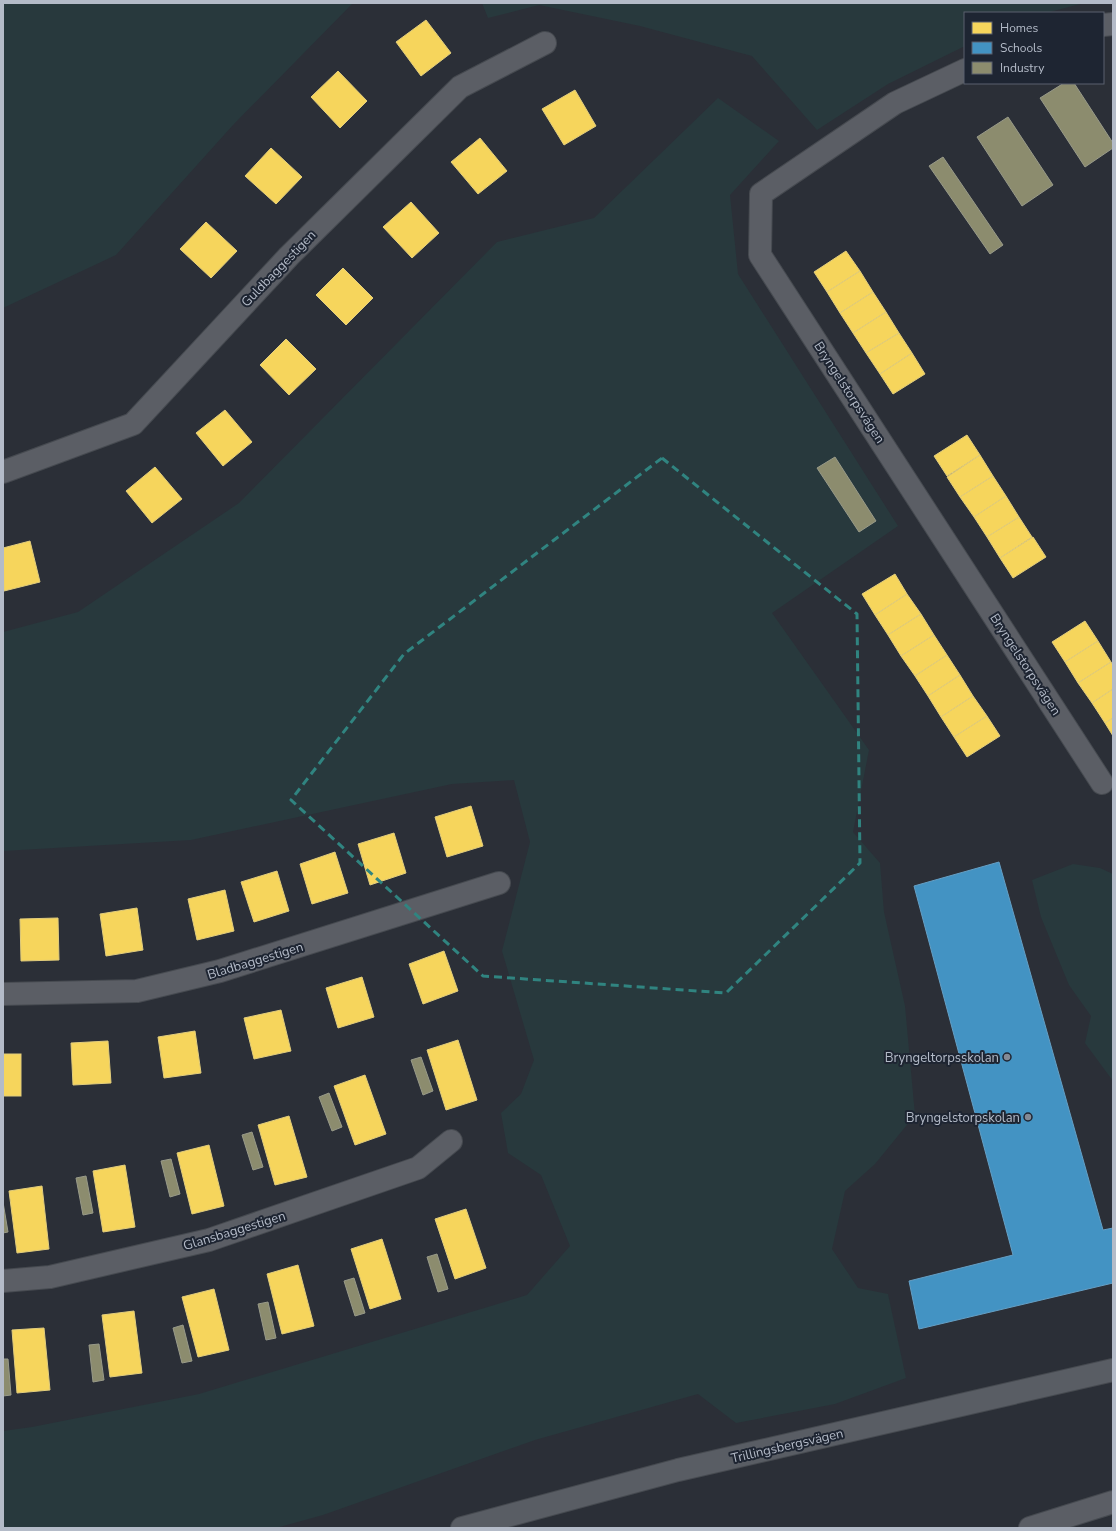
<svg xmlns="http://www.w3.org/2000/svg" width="1116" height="1531" font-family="'Nunito Sans',sans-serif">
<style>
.green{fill:#28393d}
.homes{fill:#f6d55c;stroke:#e2cd7c}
.schools{fill:#4393c3;stroke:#659fc4}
.industry{fill:#8c8c6e;stroke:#989a89}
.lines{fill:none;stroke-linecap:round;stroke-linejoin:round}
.street-casing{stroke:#464a50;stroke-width:24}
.secondary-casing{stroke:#464a50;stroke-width:24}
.street{stroke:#5b5e65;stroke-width:22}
.secondary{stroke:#595d64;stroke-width:22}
.marked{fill:none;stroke:#308480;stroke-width:3;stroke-dasharray:8 5;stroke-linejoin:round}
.poi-dot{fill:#848a95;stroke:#1e2532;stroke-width:1.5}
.labels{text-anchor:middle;stroke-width:4;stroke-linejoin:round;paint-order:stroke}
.street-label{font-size:13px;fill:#b4bbc8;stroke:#1e2532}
.poi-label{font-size:13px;fill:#b4bbc8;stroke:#1e2532;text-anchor:end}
</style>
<rect width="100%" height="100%" fill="#2b2f37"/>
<g class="green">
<path d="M3 3H353L233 125 116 255 3 308Z"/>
<path d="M482 3H1084L1046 13H965V46L888 84 817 130 752 56 640 26 539 5 488 18Z"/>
<path d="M718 98 779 141 730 195 738 274 898 526 772 613 869 750 853 832 880 863 884 912 905 1006 915 1115 875 1164 845 1191 832 1249 858 1288 888 1294 906 1378 835 1404 736 1423 698 1394 535 1440 323 1515 276 1528H3V1431L32 1427 199 1394 527 1295 570 1246 541 1175 508 1153 501 1113 521 1094 534 1060 502 951 530 842 514 780 452 784 191 840 3 851V632L78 612 239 503 497 242 594 218Z"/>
<path d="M1073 864 1100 868 1113 874V1081L1085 1043 1091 1016 1069 985 1041 917 1032 880Z"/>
</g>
<g class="homes">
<path d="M426 20 451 53 421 76 396 42Z"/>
<path d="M338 71 367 101 340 128 311 97Z"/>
<path d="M575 90 596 126 564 145 542 109Z"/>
<path d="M480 138 507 171 478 194 451 162Z"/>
<path d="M271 148 302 177 276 204 245 176Z"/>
<path d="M411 202 439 233 412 258 383 227Z"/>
<path d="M206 222 237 251 211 278 180 249Z"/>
<path d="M846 251 860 271 827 292 814 272Z"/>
<path d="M343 268 373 298 346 325 316 295Z"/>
<path d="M860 271 873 292 840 313 827 292Z"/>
<path d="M873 292 886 312 853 333 840 313Z"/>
<path d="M886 312 899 333 866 353 853 333Z"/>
<path d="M899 333 912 353 880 374 866 353Z"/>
<path d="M286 339 316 369 289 395 260 365Z"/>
<path d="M912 353 925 374 893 394 880 374Z"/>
<path d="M225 410 252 442 223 466 196 433Z"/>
<path d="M967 435 980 455 947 476 934 456Z"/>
<path d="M980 455 993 476 960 497 947 477Z"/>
<path d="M155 467 182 499 152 523 126 491Z"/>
<path d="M993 476 1006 496 974 517 960 497Z"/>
<path d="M1006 496 1019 517 987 537 974 517Z"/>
<path d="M1019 517 1032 537 1000 558 987 537Z"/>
<path d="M1033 537 1046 557 1013 578 1000 558Z"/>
<path d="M30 541 40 582 4 591 3 548Z"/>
<path d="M895 574 907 594 875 615 862 594Z"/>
<path d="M907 594 921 614 888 635 875 615Z"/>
<path d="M921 614 934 635 901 656 888 635Z"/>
<path d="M1085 621 1098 641 1065 662 1052 642Z"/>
<path d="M934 635 947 655 915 676 901 656Z"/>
<path d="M1098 641 1111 662 1078 683 1065 662Z"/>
<path d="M947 655 960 675 928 696 915 676Z"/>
<path d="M1111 662 1113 665V689L1092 703 1078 683Z"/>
<path d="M960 675 973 696 941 717 928 696Z"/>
<path d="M1113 689V718L1105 723 1092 703Z"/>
<path d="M973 696 987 716 954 737 941 717Z"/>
<path d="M987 716 1000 736 967 757 954 737Z"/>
<path d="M1113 718V736L1105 723Z"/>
<path d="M471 806 483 846 447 857 435 817Z"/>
<path d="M394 833 406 873 370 885 358 844Z"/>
<path d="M335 852 348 893 312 904 300 864Z"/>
<path d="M277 871 289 911 254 922 241 882Z"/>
<path d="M225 890 234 931 197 940 188 899Z"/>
<path d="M137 908 143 950 106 956 100 914Z"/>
<path d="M58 918 59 960 21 961 20 919Z"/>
<path d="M444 951 458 991 423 1004 409 964Z"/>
<path d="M362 977 374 1017 338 1028 326 988Z"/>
<path d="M281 1010 291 1051 254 1059 244 1018Z"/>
<path d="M195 1031 201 1073 164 1078 158 1037Z"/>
<path d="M458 1040 477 1100 446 1110 427 1050Z"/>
<path d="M108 1041 111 1083 73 1085 71 1043Z"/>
<rect x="3" y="1054" width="18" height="42"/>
<path d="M365 1075 386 1134 355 1145 334 1086Z"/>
<path d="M289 1116 307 1177 275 1185 258 1125Z"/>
<path d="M209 1145 224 1206 192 1214 177 1153Z"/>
<path d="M125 1165 135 1227 103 1232 93 1171Z"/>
<path d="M42 1186 49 1249 17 1253 9 1191Z"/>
<path d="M466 1209 486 1268 455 1279 435 1219Z"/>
<path d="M382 1239 401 1299 370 1309 351 1249Z"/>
<path d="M298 1265 314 1326 282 1334 267 1274Z"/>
<path d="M214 1289 229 1350 198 1357 182 1297Z"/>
<path d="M134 1311 142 1373 110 1377 102 1315Z"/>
<path d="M44 1328 50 1390 17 1393 12 1330Z"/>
</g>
<path class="schools" d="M999 862 1103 1230 1113 1228V1283L919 1329 909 1281 1013 1255 914 886Z"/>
<g class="industry">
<path d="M1064 83H1074L1113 143V148L1085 167 1040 98Z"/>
<path d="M1008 117 1053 185 1022 206 977 137Z"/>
<path d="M943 157 1003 245 990 254 929 166Z"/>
<path d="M835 457 876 521 859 532 817 468Z"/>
<path d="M421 1057 433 1091 423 1095 411 1060Z"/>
<path d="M329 1093 342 1127 332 1131 319 1097Z"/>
<path d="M252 1132 263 1167 253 1170 242 1135Z"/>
<path d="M171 1159 180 1194 170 1197 161 1161Z"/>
<path d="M86 1176 93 1213 83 1215 76 1178Z"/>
<path d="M3 1202 8 1232 3 1233Z"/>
<path d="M437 1254 448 1289 438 1292 427 1257Z"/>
<path d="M354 1278 365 1313 355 1316 344 1281Z"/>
<path d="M268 1302 276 1338 266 1340 258 1304Z"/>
<path d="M183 1325 192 1361 182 1363 173 1328Z"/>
<path d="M99 1344 104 1380 93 1382 89 1345Z"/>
<path d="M3 1359H8L11 1395 3 1396Z"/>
</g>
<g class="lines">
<defs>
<g id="street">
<path d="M1103 25 1113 24"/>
<path d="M965 70 895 103 761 194 760 255 1102 783"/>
<path d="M3 472 133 424 289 256 460 87 545 43"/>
<path d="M3 994 137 991 220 971 499 883"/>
<path d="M3 1281 50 1277 209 1240 418 1168 451 1141"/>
<path d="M1030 1528 1113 1502"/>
</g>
<path id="secondary" d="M462 1528 678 1470 1113 1370"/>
</defs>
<use href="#street" class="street-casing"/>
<use href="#secondary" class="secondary-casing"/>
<use href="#street" class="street"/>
<use href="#secondary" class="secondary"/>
</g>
<path class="marked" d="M662 458 857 614 860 863 726 993 483 976 291 800 404 654Z"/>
<g class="poi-dot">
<circle cx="1007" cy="1057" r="4"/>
<circle cx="1028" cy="1117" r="4"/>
</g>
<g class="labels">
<g class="street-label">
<text transform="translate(278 268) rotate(-46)" y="5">Guldbaggestigen</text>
<text transform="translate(850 392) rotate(57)" y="5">Bryngelstorpsvägen</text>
<text transform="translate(1026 664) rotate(57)" y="5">Bryngelstorpsvägen</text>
<text transform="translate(255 960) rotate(-17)" y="5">Bladbaggestigen</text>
<text transform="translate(234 1230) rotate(-17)" y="5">Glansbaggestigen</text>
<text transform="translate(787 1445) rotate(-13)" y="5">Trillingsbergsvägen</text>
</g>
<g class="poi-label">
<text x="999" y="1062">Bryngeltorpsskolan</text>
<text x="1020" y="1122">Bryngelstorpskolan</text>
</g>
</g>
<rect width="1116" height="1531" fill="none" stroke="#b4bbc8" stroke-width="8"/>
<rect x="964" y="12" width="140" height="72" fill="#1e2532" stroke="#5a616e"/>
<rect x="972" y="22" width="20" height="12" fill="#f6d55c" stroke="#5a616e"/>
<text x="1000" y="32" font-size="12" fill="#b4bbc8">Homes</text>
<rect x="972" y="42" width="20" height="12" fill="#4393c3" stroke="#5a616e"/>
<text x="1000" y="52" font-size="12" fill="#b4bbc8">Schools</text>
<rect x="972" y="62" width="20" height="12" fill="#8c8c6e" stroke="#5a616e"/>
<text x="1000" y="72" font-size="12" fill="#b4bbc8">Industry</text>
</svg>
